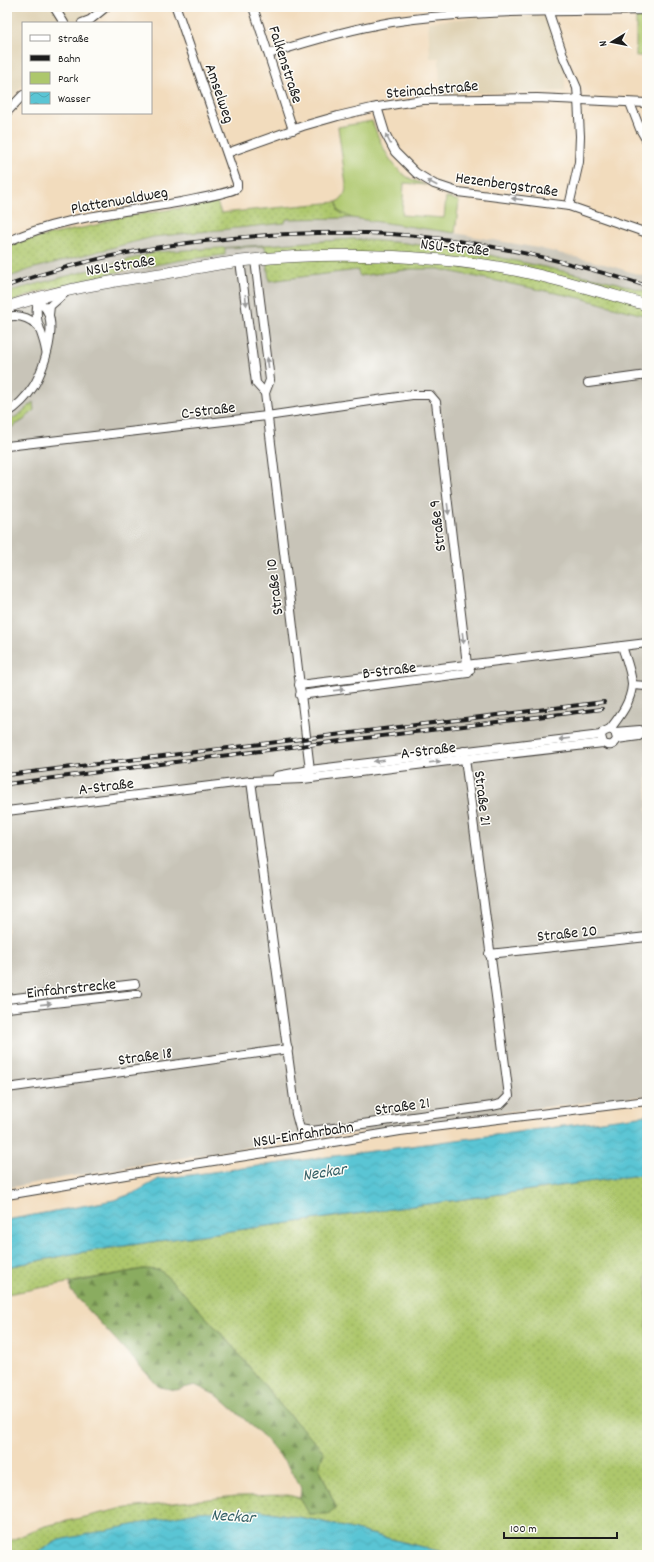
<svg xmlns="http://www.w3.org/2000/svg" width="654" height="1562" font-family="Dekko,sans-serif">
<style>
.built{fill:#dfd2b4}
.industrial{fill:#c8c4b8}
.grass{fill:url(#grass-dots);stroke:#647244}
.forest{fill:url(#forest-firs);stroke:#53643e}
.green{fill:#adc76c;stroke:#647244}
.water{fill:url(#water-waves);stroke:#3b7078}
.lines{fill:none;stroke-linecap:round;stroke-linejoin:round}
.minor-casing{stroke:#3c3934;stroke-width:10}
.secondary-casing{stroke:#3c3934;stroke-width:12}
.minor{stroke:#fff;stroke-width:8}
.secondary{stroke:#fff;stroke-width:11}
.rail-casing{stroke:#1c1c1c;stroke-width:4}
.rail{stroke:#fdfcf7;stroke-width:2.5;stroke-dasharray:8;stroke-linecap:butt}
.oneway{fill:#999}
.labels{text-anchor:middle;stroke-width:3;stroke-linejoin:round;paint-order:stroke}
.street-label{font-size:16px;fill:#1c1c1c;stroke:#fdfcf7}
.water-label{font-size:17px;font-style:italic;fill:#356066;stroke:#fdfcf7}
</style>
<defs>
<pattern id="grass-dots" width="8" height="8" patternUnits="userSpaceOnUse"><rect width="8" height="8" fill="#adc76c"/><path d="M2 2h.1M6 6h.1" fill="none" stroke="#94aa5d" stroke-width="1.8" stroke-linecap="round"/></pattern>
<pattern id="forest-firs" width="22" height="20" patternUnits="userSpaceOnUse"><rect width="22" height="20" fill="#8aac60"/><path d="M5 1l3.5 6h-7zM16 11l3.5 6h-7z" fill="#708b4e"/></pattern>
<pattern id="water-waves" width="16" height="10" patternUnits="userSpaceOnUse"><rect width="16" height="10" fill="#5ac5d4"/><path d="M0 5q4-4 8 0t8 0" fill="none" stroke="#4ea9b5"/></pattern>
</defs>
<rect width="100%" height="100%" fill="#fdfcf7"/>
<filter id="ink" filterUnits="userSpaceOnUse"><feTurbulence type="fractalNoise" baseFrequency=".025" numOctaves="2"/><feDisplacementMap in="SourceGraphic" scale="8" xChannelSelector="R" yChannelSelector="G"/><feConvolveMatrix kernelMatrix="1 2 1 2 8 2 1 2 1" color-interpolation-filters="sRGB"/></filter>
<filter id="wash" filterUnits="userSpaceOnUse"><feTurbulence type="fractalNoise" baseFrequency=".012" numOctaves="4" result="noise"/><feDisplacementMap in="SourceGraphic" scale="16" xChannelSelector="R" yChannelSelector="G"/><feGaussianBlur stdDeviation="0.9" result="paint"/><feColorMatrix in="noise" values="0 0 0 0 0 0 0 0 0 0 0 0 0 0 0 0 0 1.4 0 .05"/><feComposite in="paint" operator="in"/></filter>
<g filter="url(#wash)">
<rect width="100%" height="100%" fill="#f2dcbd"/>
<g class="built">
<path d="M7 7H98L74 23H23V84L7 104Z"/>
<path d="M546 16 565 65V91L440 94 439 58H430L428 22 470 18Z"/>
</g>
<path class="industrial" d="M352 218 455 233 538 248 608 265 647 277V292L618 283 484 254 405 243 354 239 265 245 339 271 357 270 361 276 412 269H438L580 298 647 316V1096L545 1107 256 1146 67 1177 7 1188V305L89 279 182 260 225 255V248L243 246 157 252 7 294V278L31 269 153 237 285 223 286 219Z"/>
<g class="grass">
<path d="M217 202 221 213 337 202 338 211 352 218 286 219 285 223 153 237 31 269 7 278V247L22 241 96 225 117 218Z"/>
<path d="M354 239 405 243 484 254 618 283 647 292V316L580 298 438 269H412L360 276 357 270 269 281 265 246 225 248V255L182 260 122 271 35 293 7 304V294L18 289 157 252Z"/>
<path d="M33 402 34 410 24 420 7 430V422L20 414Z"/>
<path d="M647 1174V1555H454L320 1521 259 1510 59 1540 33 1555H7V1542L45 1526 119 1509 236 1496 288 1495 300 1498 310 1514 336 1507 319 1467 324 1452 282 1407 234 1348 182 1291 160 1270 143 1269 7 1294V1267L77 1253 165 1240Z"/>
<path d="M211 1550 284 1551 310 1555H187Z"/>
</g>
<path class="forest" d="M143 1269 160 1270 182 1291 234 1348 282 1407 324 1452 319 1467 336 1507 328 1514H309L300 1498 301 1488 292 1471 261 1434 218 1396 195 1385 176 1390 159 1387 71 1291 70 1283Z"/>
<g class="green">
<rect x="636" y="15" width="11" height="41"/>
<path d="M372 121C380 142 390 168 411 179 416 181 421 183 426 185L404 183 402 215 444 218 446 197 459 201 455 233 352 218 338 211 337 202C344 197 346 193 346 185L338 127Z"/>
</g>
<g class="water">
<path d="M647 1115V1174L165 1240 77 1253 7 1267V1220L114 1200 134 1193 159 1179Z"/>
<path d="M259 1510 320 1521 454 1555H310L284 1551 211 1550 187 1555H33L59 1540 196 1512Z"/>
</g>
</g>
<g filter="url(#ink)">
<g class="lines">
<defs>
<g id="minor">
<path d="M54 7 64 23"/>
<path d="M253 7 293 130"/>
<path d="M547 7 564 58 577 88 578 99 580 136 579 162 569 206"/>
<path d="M82 23 90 20 106 7"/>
<path d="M269 54C309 41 350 29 392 22 476 9 562 12 647 10"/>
<path d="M630 103 640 129 647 141"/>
<path d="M377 107 385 133 395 152 416 173 434 184 458 192 569 206 647 233"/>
<path d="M7 112 23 95"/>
<path d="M227 153 303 126 338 116 372 108 422 100 537 98 647 103"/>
<path d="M7 242C61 216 123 213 181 202 194 199 228 194 237 188V183L176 7"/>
<path d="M255 260 270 380 265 393 311 778"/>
<path d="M240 261 256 383 265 393"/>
<path d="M42 298 38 301C33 323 43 331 46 351"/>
<path d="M49 315 50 306 66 292"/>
<path d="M7 317C19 314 28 317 37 325"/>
<path d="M588 383 647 375"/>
<path d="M7 413C18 406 26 398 33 387 45 369 66 304 32 301"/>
<path d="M7 446 267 416 412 395H430L436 402 468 673"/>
<path d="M299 685 647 643"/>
<path d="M632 685 647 686"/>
<path d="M300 695 468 673 470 670"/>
<path d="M610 729C620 716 631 702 632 685 632 674 625 656 622 646"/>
<path d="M615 732 640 730 642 733"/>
<path d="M617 739 639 736 642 733 647 732"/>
<path d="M277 776 310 770 601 735V736"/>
<path d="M251 781 296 1114 300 1129 312 1131 492 1106 501 1104 509 1096 464 751"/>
<path d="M7 811 251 781 303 779 465 759 603 743C609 747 614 746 617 739L615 732 610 729 603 732 601 736 603 743"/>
<path d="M489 954 647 937"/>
<path d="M7 999 135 984"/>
<path d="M7 1008 137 994"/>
<path d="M7 1086V1088L288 1049"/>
<path d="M7 1195 155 1170 291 1149 400 1131 647 1101"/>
</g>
<path id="secondary" d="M7 307C59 290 106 282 160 274 187 270 214 264 241 261 317 252 409 254 485 265 540 273 594 290 647 305"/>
</defs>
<use href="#minor" class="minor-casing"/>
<use href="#secondary" class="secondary-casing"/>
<use href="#minor" class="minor"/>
<use href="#secondary" class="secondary"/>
<defs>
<g id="rail">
<path d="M7 286C67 264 131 250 195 242 260 234 325 231 391 234 478 239 564 260 647 286"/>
<path d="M7 775 604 702"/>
<path d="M7 784 275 749 602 709"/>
</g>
</defs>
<use href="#rail" class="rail-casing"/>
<use href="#rail" class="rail"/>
</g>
<defs><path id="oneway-solid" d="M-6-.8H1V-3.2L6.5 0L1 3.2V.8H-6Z"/></defs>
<g class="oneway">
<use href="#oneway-solid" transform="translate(388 139) rotate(-117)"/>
<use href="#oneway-solid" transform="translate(432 183) rotate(-153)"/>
<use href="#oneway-solid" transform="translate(517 199) rotate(-173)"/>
<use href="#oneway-solid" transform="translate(246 300) rotate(83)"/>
<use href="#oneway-solid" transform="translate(268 363) rotate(-97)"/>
<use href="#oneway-solid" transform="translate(448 509) rotate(83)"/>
<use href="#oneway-solid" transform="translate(463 638) rotate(83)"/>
<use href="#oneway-solid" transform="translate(339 690) rotate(-7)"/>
<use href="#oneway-solid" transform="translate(564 739) rotate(173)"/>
<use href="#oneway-solid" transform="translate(379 761) rotate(173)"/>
<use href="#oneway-solid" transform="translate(435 762) rotate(-7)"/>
<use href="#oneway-solid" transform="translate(46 1004) rotate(-6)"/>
</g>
</g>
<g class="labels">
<g class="street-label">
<text transform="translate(287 64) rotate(72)" y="6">Falkenstraße</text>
<text transform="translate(432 88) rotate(-5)" y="6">Steinachstraße</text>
<text transform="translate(221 93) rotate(71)" y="6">Amselweg</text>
<text transform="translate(507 183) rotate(8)" y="6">Hezenbergstraße</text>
<text transform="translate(119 199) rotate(-10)" y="6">Plattenwaldweg</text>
<text transform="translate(455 246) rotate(6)" y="6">NSU-Straße</text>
<text transform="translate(120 264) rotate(-9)" y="6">NSU-Straße</text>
<text transform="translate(208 409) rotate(-7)" y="6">C-Straße</text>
<text transform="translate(436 526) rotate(-97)" y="6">Straße 9</text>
<text transform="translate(273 587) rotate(-97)" y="6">Straße 10</text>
<text transform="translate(389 669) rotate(-7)" y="6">B-Straße</text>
<text transform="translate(428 749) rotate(-7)" y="6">A-Straße</text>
<text transform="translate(106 785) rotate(-7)" y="6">A-Straße</text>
<text transform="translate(484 798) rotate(83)" y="6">Straße 21</text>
<text transform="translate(567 932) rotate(-6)" y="6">Straße 20</text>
<text transform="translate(71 987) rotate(-6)" y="6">Einfahrstrecke</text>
<text transform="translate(145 1055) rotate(-8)" y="6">Straße 18</text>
<text transform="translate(402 1105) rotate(-8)" y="6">Straße 21</text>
<text transform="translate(303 1133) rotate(-9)" y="6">NSU-Einfahrbahn</text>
</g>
<g class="water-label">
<text transform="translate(324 1171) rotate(-9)" y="6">Neckar</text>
<text transform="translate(233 1515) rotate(4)" y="6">Neckar</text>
</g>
</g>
<rect width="654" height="1562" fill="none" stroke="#fdfcf7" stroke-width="24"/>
<rect x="22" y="22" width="130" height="92" fill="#fdfcf7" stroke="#a3a29f"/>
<rect x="30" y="35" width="20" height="6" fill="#ffffff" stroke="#a3a29f"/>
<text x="58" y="42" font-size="12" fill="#1c1c1c">Straße</text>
<rect x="30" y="55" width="20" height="6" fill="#1c1c1c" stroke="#a3a29f"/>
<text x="58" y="62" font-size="12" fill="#1c1c1c">Bahn</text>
<rect x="30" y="72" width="20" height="12" fill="#adc76c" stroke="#a3a29f"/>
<text x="58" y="82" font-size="12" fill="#1c1c1c">Park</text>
<rect x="30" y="92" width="20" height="12" fill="url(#water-waves)" stroke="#a3a29f"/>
<text x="58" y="102" font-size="12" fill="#1c1c1c">Wasser</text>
<g transform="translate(612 42) rotate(260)" stroke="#fdfcf7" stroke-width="3" paint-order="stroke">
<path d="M0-3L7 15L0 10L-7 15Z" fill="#1c1c1c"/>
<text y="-6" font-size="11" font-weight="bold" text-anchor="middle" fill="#1c1c1c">N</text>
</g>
<path d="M504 1532v6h113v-6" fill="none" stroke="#1c1c1c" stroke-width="2"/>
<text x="510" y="1532" font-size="12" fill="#1c1c1c" stroke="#fdfcf7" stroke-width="3" paint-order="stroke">100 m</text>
</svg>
